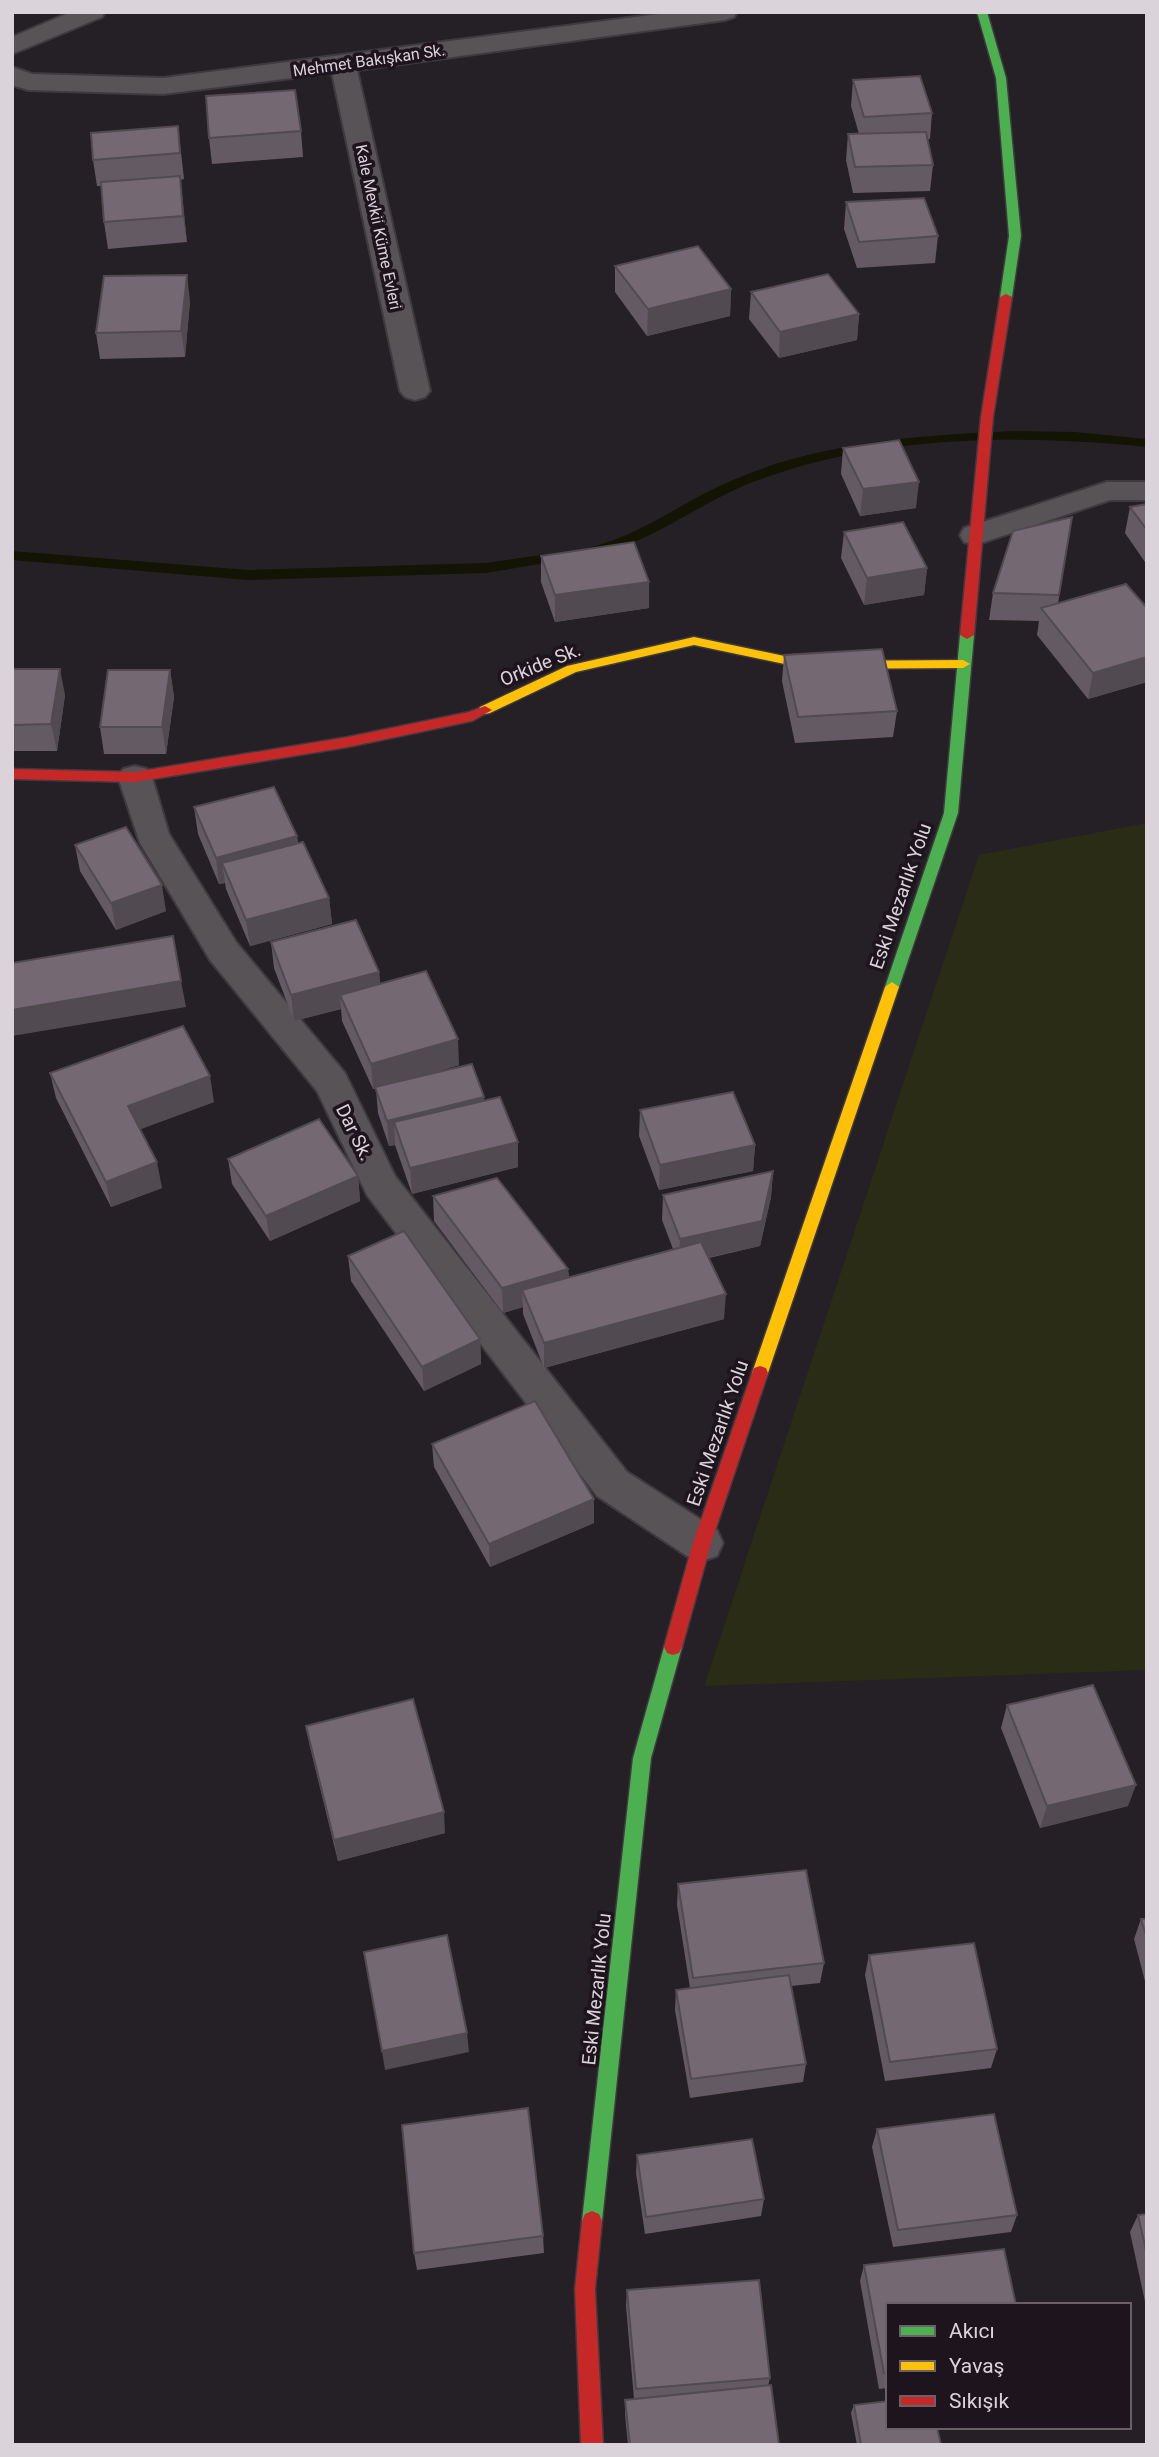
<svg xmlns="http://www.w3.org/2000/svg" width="1159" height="2457" font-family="Roboto,sans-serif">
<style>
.green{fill:#2a2c15}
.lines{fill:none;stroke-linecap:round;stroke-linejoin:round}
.stream{fill:#131403;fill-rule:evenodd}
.street-casing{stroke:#3f3a3f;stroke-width:4}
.fast-casing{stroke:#3f3a3f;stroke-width:3}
.slow-casing{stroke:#3f3a3f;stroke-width:3}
.jam-casing{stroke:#3f3a3f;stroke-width:3}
.street{fill:#575357;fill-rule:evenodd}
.fast{fill:#4caf50;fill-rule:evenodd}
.slow{fill:#ffc107;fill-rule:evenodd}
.jam{fill:#c62828;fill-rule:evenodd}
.wall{fill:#645a63}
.shaded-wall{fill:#514a50}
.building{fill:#746973;stroke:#514a50;stroke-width:2}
.labels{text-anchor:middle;stroke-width:7;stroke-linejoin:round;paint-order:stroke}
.far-street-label{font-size:16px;fill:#dad3d9;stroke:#1e141d}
.street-label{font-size:19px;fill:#dad3d9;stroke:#1e141d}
</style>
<rect width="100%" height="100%" fill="#252025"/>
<path class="green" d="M1147 823V1670L704 1686 979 855Z"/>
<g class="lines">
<g class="stream">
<path d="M1015 431 1075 432 1147 439V447C1016 434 877 435 753 482 696 504 656 541 594 555L587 551 589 548C646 533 681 502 733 480 820 442 921 435 1015 431Z"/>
<path d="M12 551 248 570 486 563 563 552 570 556 563 560 486 573 248 580 12 560Z"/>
</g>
<defs>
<g id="street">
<path d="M71 12H105L102 17 12 54V37Z"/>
<path d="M674 12H737L734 17 725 20 357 70 430 391 425 397 415 400 405 397 400 391 332 73 163 94 28 90 12 85V67L32 74 163 78Z"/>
<path d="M1107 482H1147V500H1110L975 545 964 542 960 535 964 528Z"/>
<path d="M135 766 147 769 152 777 169 834 236 942 345 1073 395 1176 627 1472 717 1530 723 1543 717 1556 702 1561 687 1556 597 1496 367 1195 317 1091 210 960 140 843 118 777 123 769Z"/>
</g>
<g id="fast">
<path d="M977 12H987L1006 78 1021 236 1012 297 1006 300 1000 297 1009 236 996 78Z"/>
<path d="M967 631 974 635 958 813 899 987 892 992 885 987 944 813 960 635Z"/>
<path d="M673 1639 679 1641 682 1647 651 1758 602 2221 599 2228 592 2231 585 2228 582 2221 633 1758 664 1647 667 1641Z"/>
</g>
<g id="slow">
<path d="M694 637 808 661 963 660 970 664 963 668 808 669 694 645 576 672 490 713 485 714 478 710 480 707 567 666Z"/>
<path d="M892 982 899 987 768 1373 766 1378 760 1380 754 1378 752 1373 885 987Z"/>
</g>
<g id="jam">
<path d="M1006 294 1012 297 993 417 974 635 967 639 960 635 981 417 1000 297Z"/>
<path d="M485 706 492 710 472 721 348 747 135 782 12 779V769L135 772 348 737 469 712Z"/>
<path d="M760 1366 766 1368 768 1373 711 1543 682 1647 679 1653 673 1655 667 1653 664 1647 693 1543 752 1373 754 1368Z"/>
<path d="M592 2211 599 2214 602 2221 595 2289 603 2445H581L575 2289 582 2221 585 2214Z"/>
</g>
</defs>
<use href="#street" class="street-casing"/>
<use href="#fast" class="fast-casing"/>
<use href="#slow" class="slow-casing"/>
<use href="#jam" class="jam-casing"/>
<use href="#street" class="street"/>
<use href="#fast" class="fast"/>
<use href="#slow" class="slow"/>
<use href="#jam" class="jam"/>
</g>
<g class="wall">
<path d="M853 80 932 113 930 139H927L933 165 930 191 853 193 846 160 848 134H859L851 106Z"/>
<path d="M178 126 184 179 180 180 187 242 108 249 104 222 101 186H97L93 160Z"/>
<path d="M301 131 303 157 212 164 209 138Z"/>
<path d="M846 202 938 236 935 263 857 268 844 229Z"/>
<path d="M615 266 731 289 730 316 647 336 615 292Z"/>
<path d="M751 292 859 314 857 340 779 358 749 319Z"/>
<path d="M190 301 185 357 100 359 96 333Z"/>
<path d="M843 448 916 508 860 516 841 474Z"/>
<path d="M1147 504V565L1125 533 1130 507Z"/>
<path d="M1072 517 1058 604 1147 608V682L1088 699 1037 635 1039 621 989 620 993 593Z"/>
<path d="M844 532 927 568 924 595 864 605 841 558Z"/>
<path d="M541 556 649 608 555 622 541 582Z"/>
<path d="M784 655 897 711 893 737 795 743 782 681Z"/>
<path d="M12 669 65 695 57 751H12Z"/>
<path d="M170 670 174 697 166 754H104L100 727Z"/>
<path d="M194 807 297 836 298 843 329 898 332 924 250 946 226 889 225 883 219 884 198 834Z"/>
<path d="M75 845 166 911 116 930 80 871Z"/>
<path d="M271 942 379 972 380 984 459 1065 414 1078 485 1101 518 1142V1167L412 1194 395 1145 389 1146 378 1113 376 1089H373L342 1021 341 1009 294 1021 274 968Z"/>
<path d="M50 1073 214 1102 140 1129 162 1188 111 1207 56 1098Z"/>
<path d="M640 1110 755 1145 753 1171 659 1190 639 1136Z"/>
<path d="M228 1159 358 1176 360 1201 270 1241 232 1184Z"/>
<path d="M773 1171 771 1197 760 1246 709 1258 724 1319 544 1368 523 1314V1307L503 1313 434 1221 433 1196 568 1269 569 1277 673 1249 662 1220 663 1195Z"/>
<path d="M348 1256 480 1339 481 1364 424 1391 351 1281Z"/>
<path d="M432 1444 594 1499V1523L490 1567 434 1467Z"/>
<path d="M1007 1705 1128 1806 1040 1828 1001 1728Z"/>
<path d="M306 1726 445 1833 338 1861 310 1747Z"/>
<path d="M678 1884 824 1963 820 1983 791 1986 806 2064 803 2082 690 2098 675 2010 676 1990 690 1988 677 1905Z"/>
<path d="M1141 1919H1147V1989L1134 1939Z"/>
<path d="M869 1955 997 2049 991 2068 885 2081 865 1975Z"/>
<path d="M877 2129 1017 2215 1011 2232 893 2247 872 2147Z"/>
<path d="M637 2155 764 2199 761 2216 645 2234 636 2173Z"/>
<path d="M1147 2214V2311L1130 2232 1138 2215Z"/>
<path d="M543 2236 544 2253 417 2270 414 2253Z"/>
<path d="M864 2265 888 2305V2388L879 2389 860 2281Z"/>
<path d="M627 2290 770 2378 768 2386 779 2445H628L625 2415V2400L634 2399 626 2306Z"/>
<path d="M854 2405 941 2445H857L851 2413Z"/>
</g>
<g class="shaded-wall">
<path d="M180 176 183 202 187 242 183 216Z"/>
<path d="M187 275 190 301 185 357 181 331Z"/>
<path d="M731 289 730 316 647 336 648 309Z"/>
<path d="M859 314 857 340 779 358 780 332Z"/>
<path d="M919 482 916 508 860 516 863 489Z"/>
<path d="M927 568 924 595 864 605 867 578Z"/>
<path d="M649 582V608L555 622V595Z"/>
<path d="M1147 657V682L1088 699 1093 673Z"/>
<path d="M60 669 65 695 57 751 51 724Z"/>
<path d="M170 670 174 697 166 754 162 727Z"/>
<path d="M297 836 300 863H222L225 883 219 884 216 858Z"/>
<path d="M162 885 166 911 116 930 111 903Z"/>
<path d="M329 898 332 924 250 946 246 920Z"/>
<path d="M379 972 381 998 340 995 341 1009 294 1021 291 995Z"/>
<path d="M181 981 186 1007 12 1036V1010Z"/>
<path d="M458 1039 459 1065 373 1089 371 1064Z"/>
<path d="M210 1076 214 1102 133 1132 128 1106Z"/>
<path d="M484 1097 486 1123 394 1122 395 1145 389 1146 387 1121Z"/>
<path d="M518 1142V1167L412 1194 410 1168Z"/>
<path d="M755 1145 753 1171 659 1190 660 1165Z"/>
<path d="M157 1162 162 1188 111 1207 106 1182Z"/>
<path d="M773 1171 771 1197 760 1246 678 1264 680 1239Z"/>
<path d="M358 1176 360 1201 270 1241 266 1216Z"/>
<path d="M568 1269 569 1294 522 1290 523 1307 503 1313 502 1288Z"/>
<path d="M726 1294 724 1319 544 1368V1343Z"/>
<path d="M480 1339 481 1364 424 1391 422 1367Z"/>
<path d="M594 1499V1523L490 1567 489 1544Z"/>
<path d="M1136 1785 1128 1806 1040 1828 1047 1806Z"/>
<path d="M444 1812 445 1833 338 1861 334 1840Z"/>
<path d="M467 2033 469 2052 385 2070 382 2051Z"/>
</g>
<g class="building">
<path d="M920 76 932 113 864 117 853 80Z"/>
<path d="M295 90 301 131 209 138 206 96Z"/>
<path d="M178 126 180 153 93 160 91 133Z"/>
<path d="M926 132 933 165 855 167 848 134Z"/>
<path d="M180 176 183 216 104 222 101 182Z"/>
<path d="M924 198 938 236 859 242 846 202Z"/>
<path d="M698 246 731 289 648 309 615 266Z"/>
<path d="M828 274 859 314 780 332 751 292Z"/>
<path d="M187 275 181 331 96 333 104 276Z"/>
<path d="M899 440 919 482 863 489 843 448Z"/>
<path d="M1147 504V530L1130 507Z"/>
<path d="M1072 517 1059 595 993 593 1013 531Z"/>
<path d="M903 522 927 568 867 578 844 532Z"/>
<path d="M634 542 649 582 555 595 541 556Z"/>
<path d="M1126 584 1147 608V657L1093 673 1041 608Z"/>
<path d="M882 649 897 711 798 717 784 655Z"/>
<path d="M12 669H60L51 724 12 725Z"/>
<path d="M108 670H170L162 727H100Z"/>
<path d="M274 787 297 836 216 858 194 807Z"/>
<path d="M126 827 162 885 111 903 75 845Z"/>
<path d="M303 842 329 898 246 920 222 863Z"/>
<path d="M356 920 379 972 291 995 271 942Z"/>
<path d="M173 936 181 981 12 1010V963Z"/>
<path d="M426 971 458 1039 371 1064 340 995Z"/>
<path d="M183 1026 210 1076 128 1106 157 1162 106 1182 50 1073Z"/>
<path d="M472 1064 484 1097 387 1121 375 1087Z"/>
<path d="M733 1092 755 1145 660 1165 640 1110Z"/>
<path d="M500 1097 518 1142 410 1168 394 1122Z"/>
<path d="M319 1119 358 1176 266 1216 228 1159Z"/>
<path d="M773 1171 762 1221 680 1239 663 1195Z"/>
<path d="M497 1178 568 1269 502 1288 433 1196Z"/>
<path d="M404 1231 480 1339 422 1367 348 1256Z"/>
<path d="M701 1242 726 1294 544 1343 522 1290Z"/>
<path d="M535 1401 594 1499 489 1544 432 1444Z"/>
<path d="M1093 1685 1136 1785 1047 1806 1007 1705Z"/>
<path d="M413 1699 444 1812 334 1840 306 1726Z"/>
<path d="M806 1870 824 1963 693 1978 678 1884Z"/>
<path d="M1141 1919H1147V1939Z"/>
<path d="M447 1935 467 2033 382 2051 364 1952Z"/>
<path d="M974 1943 997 2049 890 2062 869 1955Z"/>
<path d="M789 1975 806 2064 691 2079 676 1990Z"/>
<path d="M528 2108 543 2236 414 2253 402 2125Z"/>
<path d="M994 2114 1017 2215 898 2230 877 2129Z"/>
<path d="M752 2139 764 2199 646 2217 637 2155Z"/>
<path d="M1147 2214V2255L1138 2215Z"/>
<path d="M1004 2249 1016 2305H888V2373H884L864 2265Z"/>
<path d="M759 2280 770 2378 636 2389 627 2290Z"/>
<path d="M771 2385 779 2445H630L625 2400Z"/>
<path d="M888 2401V2427H937L941 2445H861L854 2405Z"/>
</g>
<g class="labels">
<g class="far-street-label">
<text transform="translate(369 60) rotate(-8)" y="6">Mehmet Bakışkan Sk.</text>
<text transform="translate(379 227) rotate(78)" y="6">Kale Mevkii Küme Evleri</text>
</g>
<g class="street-label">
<text transform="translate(540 664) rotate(-22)" y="7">Orkide Sk.</text>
<text transform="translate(900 896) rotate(-71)" y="7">Eski Mezarlık Yolu</text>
<text transform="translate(355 1132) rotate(64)" y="7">Dar Sk.</text>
<text transform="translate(717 1433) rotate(-71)" y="7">Eski Mezarlık Yolu</text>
<text transform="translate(596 1989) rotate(-84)" y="7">Eski Mezarlık Yolu</text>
</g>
</g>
<rect width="1159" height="2457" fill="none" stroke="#dad3d9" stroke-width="28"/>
<rect x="886" y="2303" width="245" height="126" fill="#1e141d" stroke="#696068" stroke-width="2"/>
<rect x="900" y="2326" width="35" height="10" fill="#4caf50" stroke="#696068" stroke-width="2"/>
<text x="949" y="2338" font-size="21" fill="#dad3d9">Akıcı</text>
<rect x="900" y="2361" width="35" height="10" fill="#ffc107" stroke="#696068" stroke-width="2"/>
<text x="949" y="2373" font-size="21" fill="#dad3d9">Yavaş</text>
<rect x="900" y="2396" width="35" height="10" fill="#c62828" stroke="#696068" stroke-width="2"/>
<text x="949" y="2408" font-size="21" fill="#dad3d9">Sıkışık</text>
</svg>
